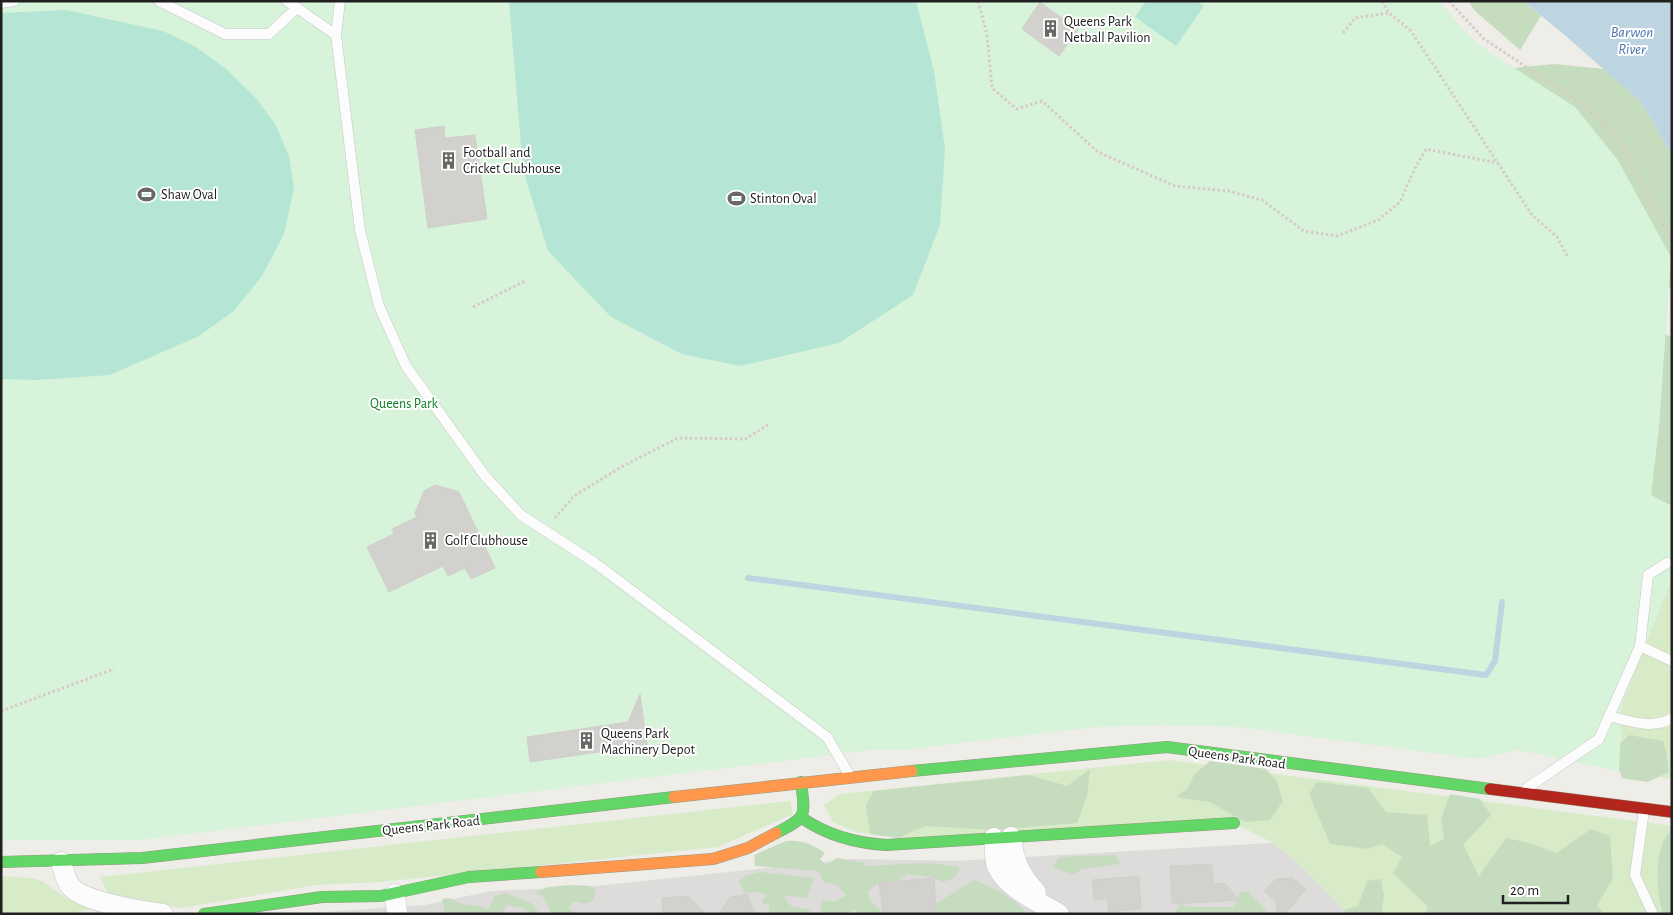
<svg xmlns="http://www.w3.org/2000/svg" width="1673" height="915" font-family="'Alegreya Sans',sans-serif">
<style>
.residential{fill:#dddcda}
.grass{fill:#d7ebc8}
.forest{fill:#c6dcbe}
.park{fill:#d7f4da}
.pitch{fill:#b4e5d5}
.water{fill:#bcd5e0}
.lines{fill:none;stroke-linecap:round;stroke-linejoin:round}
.stream{stroke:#bcd5e0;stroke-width:6}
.building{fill:#d2d1cd;stroke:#d1cfca}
.lane-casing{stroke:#c7c6c4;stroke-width:11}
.street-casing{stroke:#c7c6c4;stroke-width:21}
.fast-casing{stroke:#949880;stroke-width:12}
.slow-casing{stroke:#949880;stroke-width:12}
.jam-casing{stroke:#949880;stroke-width:12}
.path{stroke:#d7cbc7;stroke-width:3;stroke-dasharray:2.5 2.5;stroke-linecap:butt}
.lane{stroke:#fcfcfc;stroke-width:10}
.street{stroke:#fcfcfc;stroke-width:20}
.fast{stroke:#63d668;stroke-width:11}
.slow{stroke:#ff974d;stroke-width:11}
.jam{stroke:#b3261e;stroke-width:11}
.labels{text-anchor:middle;stroke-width:4;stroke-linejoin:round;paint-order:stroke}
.poi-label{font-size:14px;fill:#202020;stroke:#fff;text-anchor:start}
.park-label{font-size:14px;fill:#0d7f22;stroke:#fff}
.street-label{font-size:14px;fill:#202020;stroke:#fff}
.water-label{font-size:15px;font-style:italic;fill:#4c74af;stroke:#fff}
</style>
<rect width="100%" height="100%" fill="#eeede8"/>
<path class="residential" d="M1273 843 1297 862 1348 914H297L425 905 491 891 586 887 852 859 955 861Z"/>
<g class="grass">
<path d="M1672 578V779L1619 771 1622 704Z"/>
<path d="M1169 760 1672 826V914H1348L1297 862 1273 843 1234 823 899 838 855 832 833 822 824 805 840 794Z"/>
<path d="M790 801 793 814 718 847 381 882 316 885 181 908 108 894 100 877Z"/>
<path d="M1 876 30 878 42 881 66 898 91 909 74 914H1Z"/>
</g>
<g class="forest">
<path d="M1468 1H1523L1541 16 1520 50 1476 12Z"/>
<path d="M1554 64 1604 69 1641 102 1672 155V286L1655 302 1659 332 1672 337V519L1429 352 1494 70Z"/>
<path d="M1629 735 1663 741 1666 751 1669 772 1647 782 1622 778 1613 751Z"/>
<path d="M1210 761 1266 769 1276 780 1283 801 1270 820 1245 822 1210 802 1176 797 1187 789 1194 775Z"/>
<path d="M1090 769 1087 796 1077 823 992 830 925 826 899 838 870 834 866 805 874 791 1029 775 1067 786Z"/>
<path d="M1317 782 1368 788 1386 812 1427 815 1430 846 1444 839 1441 819 1450 794 1480 799 1491 815 1463 845 1479 876 1506 838 1530 843 1556 853 1591 829 1610 836 1613 878 1597 906 1604 914H1426L1428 907 1393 873 1402 857 1382 844 1367 849 1330 844 1309 794Z"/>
<path d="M1672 830V914H1663C1656 894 1653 843 1672 830Z"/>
<path d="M786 841C802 840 812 844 825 853L820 859 826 865 837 858 865 863 864 866 929 863 961 867 954 878 943 882 932 877 907 874 900 880 879 883 868 891 870 900 885 914H860L855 909 847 914H821V900L835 902 846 895 837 885 824 882 818 871 755 866 754 855Z"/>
<path d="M1116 855 1120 864 1082 869 1073 875 1052 867 1060 857Z"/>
<path d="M760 872 814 878 807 898 783 895 791 906 811 910 810 914H769V905L763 904 762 900 767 896 760 892 744 893 739 881 746 875Z"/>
<path d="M1381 879 1384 896 1381 914H1346L1344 910 1358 906 1367 881Z"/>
<path d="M973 880C992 886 1012 898 1026 912L1025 914H934V907H937L936 904Z"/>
<path d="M570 885 590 886 596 890 593 901 584 904 575 901 568 907 576 914H552L544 898 536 892 548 887Z"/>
<path d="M1248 891 1269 914H1177L1175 912 1181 904 1188 907H1234L1240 892Z"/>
<path d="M505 893 531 903 538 911 532 914 523 908 508 905 500 914H445L442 899 449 898 462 904 480 906 488 909 495 896Z"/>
</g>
<path class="park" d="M1 1H1440L1464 31 1486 50 1575 107 1617 159 1671 257 1659 427 1651 495 1672 506V578L1622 704 1619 771 1518 750 1477 759 1239 727 1163 725 1096 727 902 750H872L141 840H1Z"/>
<g class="pitch">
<path d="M509 1H916L934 71 945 149 940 225 913 295 839 343 740 366 682 354 611 317 548 251 523 170Z"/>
<path d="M1146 1H1197L1204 6 1176 46 1135 17Z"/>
<path d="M66 10 163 31 196 47 226 69 256 98 275 124 289 156 294 189 284 234 262 276 234 311 199 336 110 375 37 380 1 379V13Z"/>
</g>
<path class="water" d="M1523 1H1672V155L1641 102 1560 31Z"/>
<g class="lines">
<path class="stream" d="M748 578 1486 675 1495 661 1502 602"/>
</g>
<g class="building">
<path d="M1040 2 1078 30 1059 56 1022 29Z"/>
<path d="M444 126 445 138 475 135 487 219 428 228 415 130Z"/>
<path d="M435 485 459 492 495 568 471 579 465 568 448 576 443 566 389 592 367 547 394 534 392 529 417 517 415 513 424 491Z"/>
<path d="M640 694 647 745 530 762 527 737 628 722Z"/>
<path d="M1212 864 1213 884 1224 883 1240 900 1172 904 1170 866Z"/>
<path d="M1139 876 1141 909 1108 912V899L1094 900 1092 880Z"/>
<path d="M934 878 936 907H934V914L883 913 879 883Z"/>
<path d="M1293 878 1306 889 1285 914H1277V903L1264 891 1276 879Z"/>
<path d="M747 894 755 914H719L730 897Z"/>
<path d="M688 896 706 914H663L662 898Z"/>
</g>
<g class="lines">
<defs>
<g id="lane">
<path d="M159 1 225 34H269L297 8"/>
<path d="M287 1 336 35"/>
<path d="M340 1 336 35 360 230 379 306 406 366 485 476 521 515 595 563 827 737 850 776"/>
<path d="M1 3 14 1"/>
<path d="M1640 646 1672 661"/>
<path d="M1609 716C1629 721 1654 730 1672 718"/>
<path d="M1527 788 1599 739 1640 646 1648 575 1667 563"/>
<path d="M1644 810 1635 875 1653 914"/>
</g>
<g id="street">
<path d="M1011 837C1014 860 1019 875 1036 892"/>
<path d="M994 838C995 847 994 857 997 866 1007 889 1038 901 1059 914"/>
<path d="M61 862C64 871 65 881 72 888 86 902 142 911 163 914"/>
<path d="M395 894 397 914"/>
</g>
<g id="fast">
<path d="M912 771 1167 747 1490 789"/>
<path d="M802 818C828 836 855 843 886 845L1234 823"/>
<path d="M776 833C808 817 805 816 801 782"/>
<path d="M1 862 142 858 674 797"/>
<path d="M204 914 322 897 381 896 469 877 541 872"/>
</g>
<g id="slow">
<path d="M674 797 912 771"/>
<path d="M541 872 713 859 748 848 776 833"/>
</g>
<path id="jam" d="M1490 789 1672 812"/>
</defs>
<use href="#lane" class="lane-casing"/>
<use href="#street" class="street-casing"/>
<use href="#fast" class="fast-casing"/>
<use href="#slow" class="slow-casing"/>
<use href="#jam" class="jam-casing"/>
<g class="path">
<path d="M978 1 987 35 992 88 1017 109 1042 101 1098 152 1175 186 1228 191 1262 200 1304 231 1337 236 1378 220 1400 202 1414 170 1426 149 1498 163"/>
<path d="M1382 1 1389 13 1411 31 1532 215 1557 237 1568 257"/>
<path d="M1449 1 1484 39 1587 107 1618 139 1672 239"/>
<path d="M1343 33 1355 18 1389 13"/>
<path d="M473 307 525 281"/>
<path d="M555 518 574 496 623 466 678 438 745 439 768 425"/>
<path d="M1 711 114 669"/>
</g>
<use href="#lane" class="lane"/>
<use href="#street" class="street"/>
<use href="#fast" class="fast"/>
<use href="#slow" class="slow"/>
<use href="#jam" class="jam"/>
</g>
<defs>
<symbol id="building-bare" viewBox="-9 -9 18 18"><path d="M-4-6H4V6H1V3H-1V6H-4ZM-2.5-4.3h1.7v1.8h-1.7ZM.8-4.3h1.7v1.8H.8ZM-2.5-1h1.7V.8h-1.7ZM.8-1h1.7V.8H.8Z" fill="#686866" stroke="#fff" stroke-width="2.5" paint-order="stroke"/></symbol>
<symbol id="stadium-bare" viewBox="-9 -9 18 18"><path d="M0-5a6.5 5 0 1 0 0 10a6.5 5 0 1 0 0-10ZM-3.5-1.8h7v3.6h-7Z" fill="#686866" stroke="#fff" stroke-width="2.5" paint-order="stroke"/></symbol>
</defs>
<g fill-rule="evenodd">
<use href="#building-bare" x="1038" y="16" width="25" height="25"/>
<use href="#building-bare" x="436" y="148" width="25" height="25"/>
<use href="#stadium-bare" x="134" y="182" width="25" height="25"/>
<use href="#stadium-bare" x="724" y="186" width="25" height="25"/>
<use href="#building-bare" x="418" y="528" width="25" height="25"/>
<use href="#building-bare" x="574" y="728" width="25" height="25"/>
</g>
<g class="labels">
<g class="poi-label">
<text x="1064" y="26">Queens Park<tspan x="1064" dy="16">Netball Pavilion</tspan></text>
<text x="463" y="157">Football and<tspan x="463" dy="16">Cricket Clubhouse</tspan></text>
<text x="161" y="199">Shaw Oval</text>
<text x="750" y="203">Stinton Oval</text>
<text x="445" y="545">Golf Clubhouse</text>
<text x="601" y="738">Queens Park<tspan x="601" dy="16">Machinery Depot</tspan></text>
</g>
<g class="park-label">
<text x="404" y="408">Queens Park</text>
</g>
<g class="street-label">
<text transform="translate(1237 757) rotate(8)" y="5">Queens Park Road</text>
<text transform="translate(431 825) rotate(-6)" y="5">Queens Park Road</text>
</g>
<g class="water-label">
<text x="1632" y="37">Barwon<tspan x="1632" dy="17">River</tspan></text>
</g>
</g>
<rect width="1673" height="915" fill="none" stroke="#202020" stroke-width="5"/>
<path d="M1503 895v8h65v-8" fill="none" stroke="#202020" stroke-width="2.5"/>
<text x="1510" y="895" font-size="15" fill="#202020" stroke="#ffffff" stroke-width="4" paint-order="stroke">20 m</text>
</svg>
